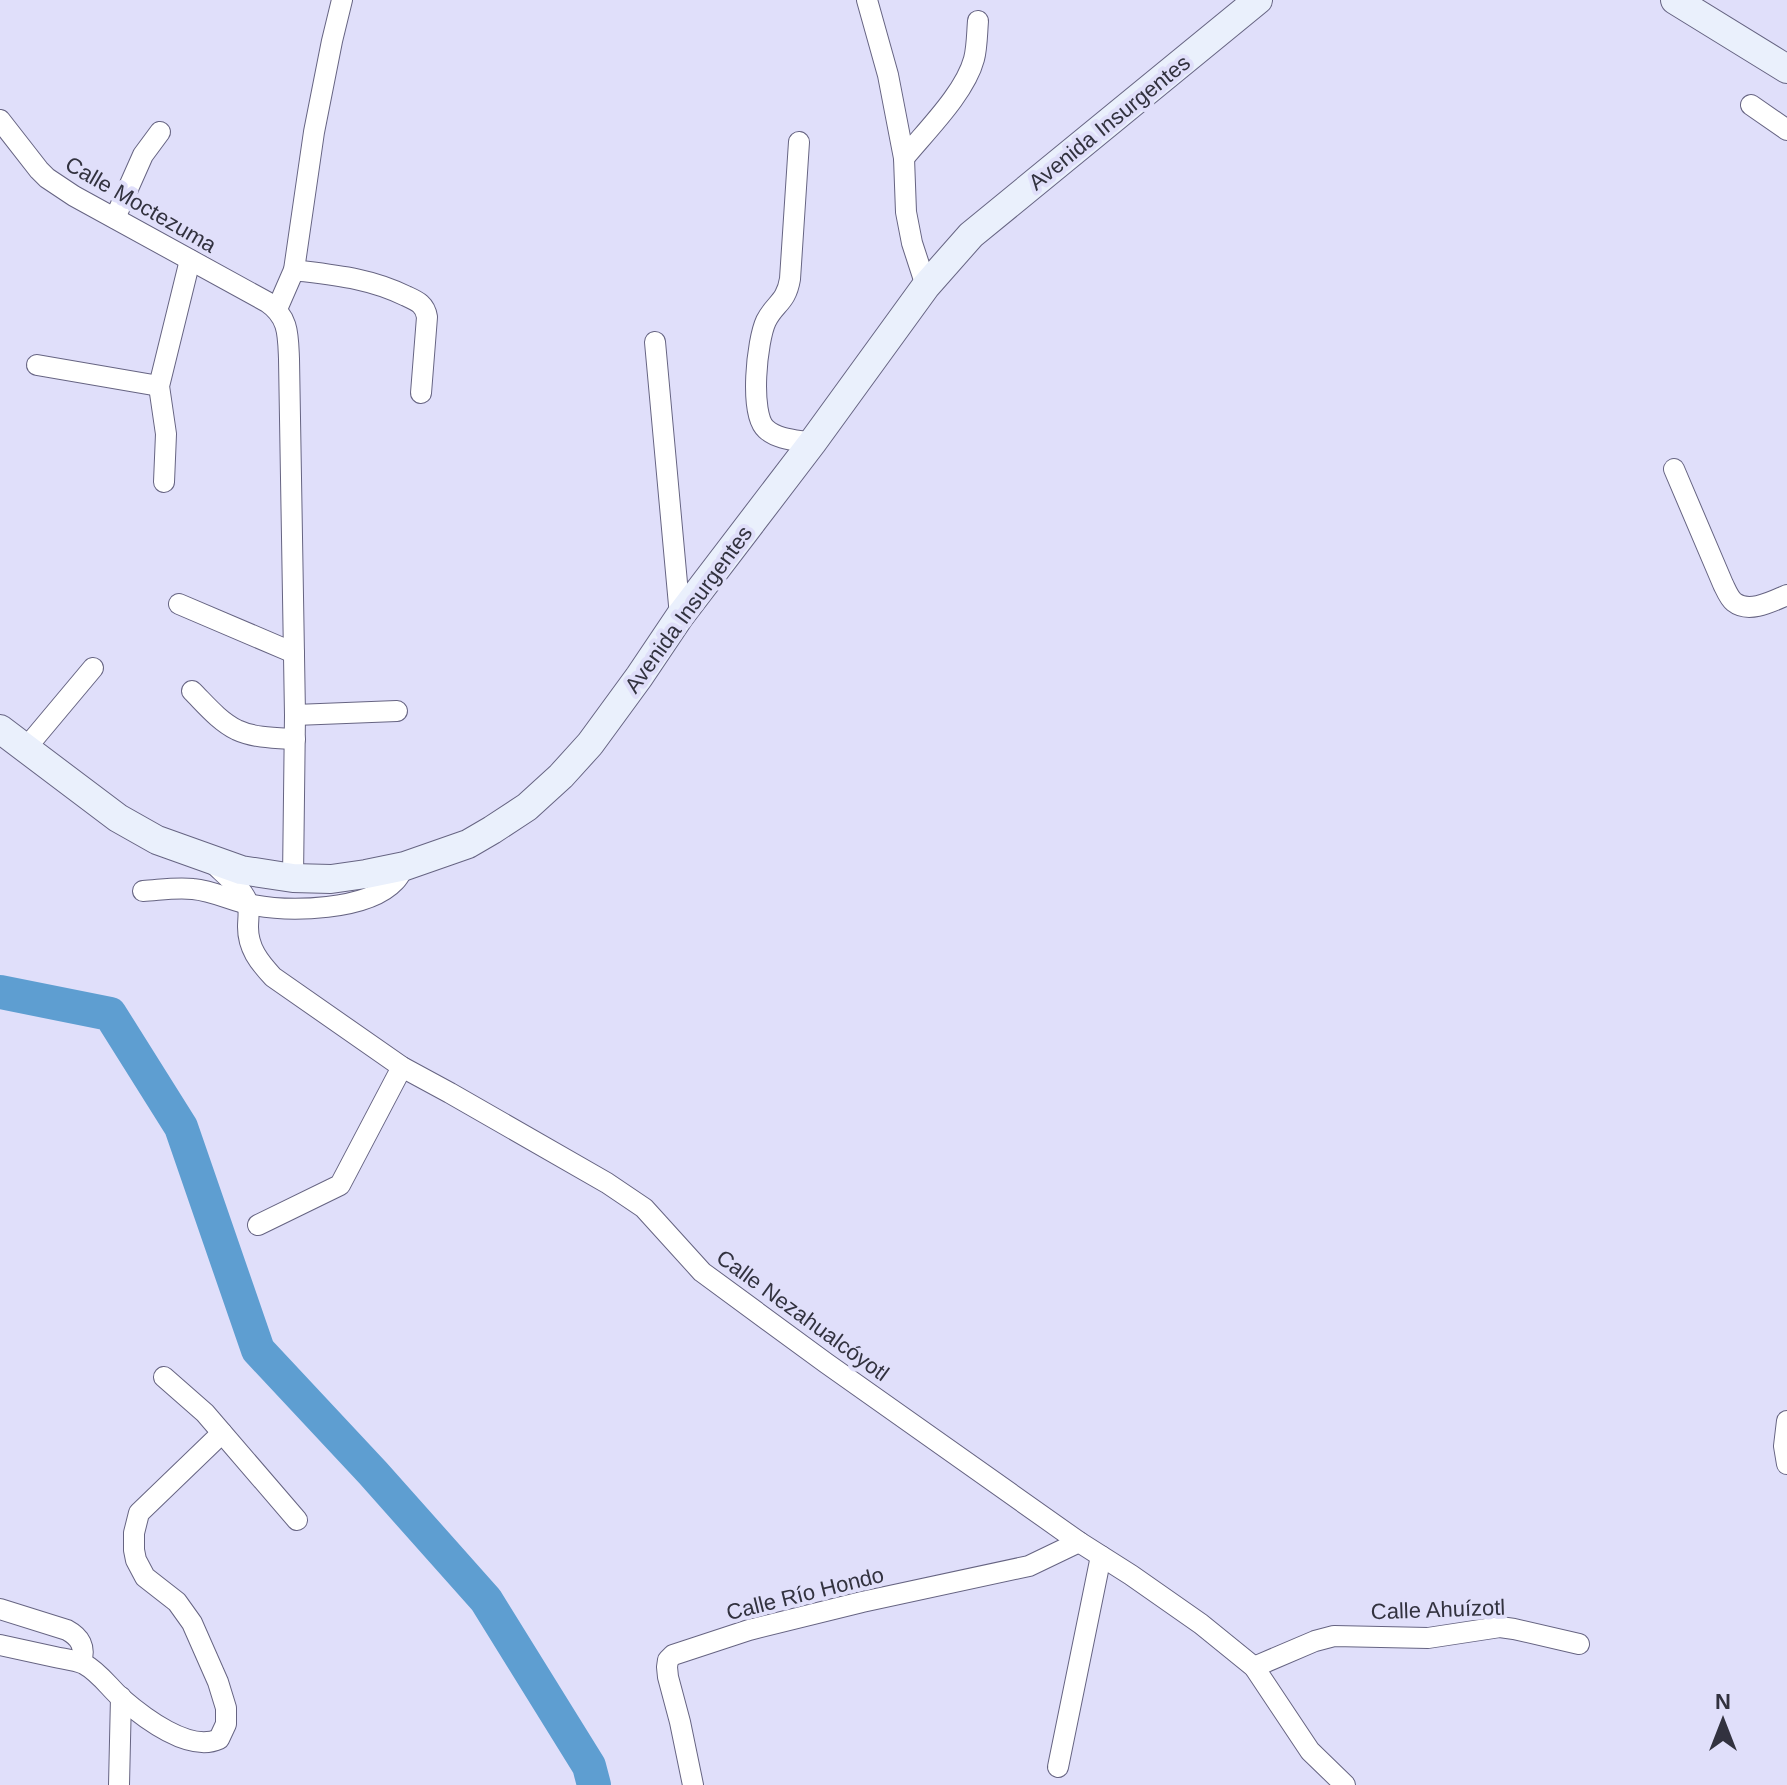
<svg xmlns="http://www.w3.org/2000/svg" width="1787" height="1785" font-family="Arial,sans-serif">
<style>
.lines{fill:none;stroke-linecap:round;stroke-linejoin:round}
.river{stroke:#5e9ed1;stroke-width:34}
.street-casing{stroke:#666482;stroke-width:22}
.secondary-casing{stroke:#666482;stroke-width:30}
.street{stroke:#fff;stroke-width:20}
.secondary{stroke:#eaf0fc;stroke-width:28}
.labels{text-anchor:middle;stroke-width:8;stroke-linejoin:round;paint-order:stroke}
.street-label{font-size:22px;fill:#32323f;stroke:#e0dffa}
</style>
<rect width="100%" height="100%" fill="#e0dffa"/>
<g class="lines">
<path class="river" d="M0 992 110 1014 181 1127 258 1350 373 1473 486 1600 589 1766 594 1785"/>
<defs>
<g id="street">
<path d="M867 0 888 75 904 158 906 212 912 243 926 286"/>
<path d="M1751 105 1787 130"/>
<path d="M0 120 39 170 47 178 74 196 267 302C289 317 288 335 289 359L295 715 293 878"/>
<path d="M799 142 790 279C786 303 775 303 766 321 757 340 749 414 766 429 778 440 797 440 812 443"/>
<path d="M904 158C926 131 965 93 974 59 977 48 977 33 978 21"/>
<path d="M115 218 143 155 160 132"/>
<path d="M294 270C334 275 370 278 406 296 417 301 425 304 427 317L421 393"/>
<path d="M277 309 294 270 314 132 332 41 342 0"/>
<path d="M655 342 680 616"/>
<path d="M37 365 159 386"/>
<path d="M1674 469 1723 584C1726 590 1729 598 1734 602 1749 614 1773 601 1787 595"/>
<path d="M164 482 166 434 159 386 190 260"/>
<path d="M179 604 294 653"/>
<path d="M192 691C206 705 219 721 237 730 254 738 276 738 295 739"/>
<path d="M295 715 397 711"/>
<path d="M26 748 93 668"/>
<path d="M213 863C224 874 241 887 247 901 250 909 248 919 248 927 248 948 259 962 273 977L402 1067 450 1093 607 1183 644 1208 702 1272 826 1363 1079 1542 1131 1575 1201 1624 1254 1667 1310 1751 1345 1785"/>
<path d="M143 891C160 890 176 887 193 889 214 891 232 901 253 905 290 912 367 911 395 881 399 877 402 871 405 866"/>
<path d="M258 1225 340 1185 402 1067"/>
<path d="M164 1377 205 1413 297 1520"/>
<path d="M1787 1421 1784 1446 1787 1464"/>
<path d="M0 1609 67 1630C80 1637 86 1647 81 1662"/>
<path d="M0 1645C18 1649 36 1653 55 1657 64 1659 76 1660 84 1664 99 1672 109 1687 121 1698 143 1717 189 1753 219 1739L226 1724V1708L218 1682 192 1623 177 1602 145 1577 136 1560 134 1550V1533L139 1513 222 1433"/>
<path d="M1254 1667 1315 1641 1334 1636 1428 1638 1500 1627 1514 1629 1579 1644"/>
<path d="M1058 1767 1101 1556"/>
<path d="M119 1785 121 1697"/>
<path d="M693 1785 680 1722 668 1677 667 1667 668 1660 673 1655 749 1630 862 1602 1029 1566 1079 1542"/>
</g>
<g id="secondary">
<path d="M1675 0 1787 69"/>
<path d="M0 729 118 818 157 840 241 870 293 878 331 879 366 874 405 866 468 844 492 830 527 807 561 776 590 744 639 677 680 616 812 443 926 286 971 235 1258 0"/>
</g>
</defs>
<use href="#street" class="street-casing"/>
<use href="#secondary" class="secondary-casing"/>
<use href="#street" class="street"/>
<use href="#secondary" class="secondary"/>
</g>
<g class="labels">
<g class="street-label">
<text transform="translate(1109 122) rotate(-39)" y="8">Avenida Insurgentes</text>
<text transform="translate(141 204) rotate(30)" y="8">Calle Moctezuma</text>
<text transform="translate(688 609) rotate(-54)" y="8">Avenida Insurgentes</text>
<text transform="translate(803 1315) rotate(36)" y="8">Calle Nezahualcóyotl</text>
<text transform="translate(805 1593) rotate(-14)" y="8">Calle Río Hondo</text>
<text transform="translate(1438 1609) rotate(-2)" y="8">Calle Ahuízotl</text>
</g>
</g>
<g transform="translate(1723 1721)" stroke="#e0dffa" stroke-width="6" paint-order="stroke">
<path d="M0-6L14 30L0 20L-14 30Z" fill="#32323f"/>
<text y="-12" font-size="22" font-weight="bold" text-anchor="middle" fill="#32323f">N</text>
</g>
</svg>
